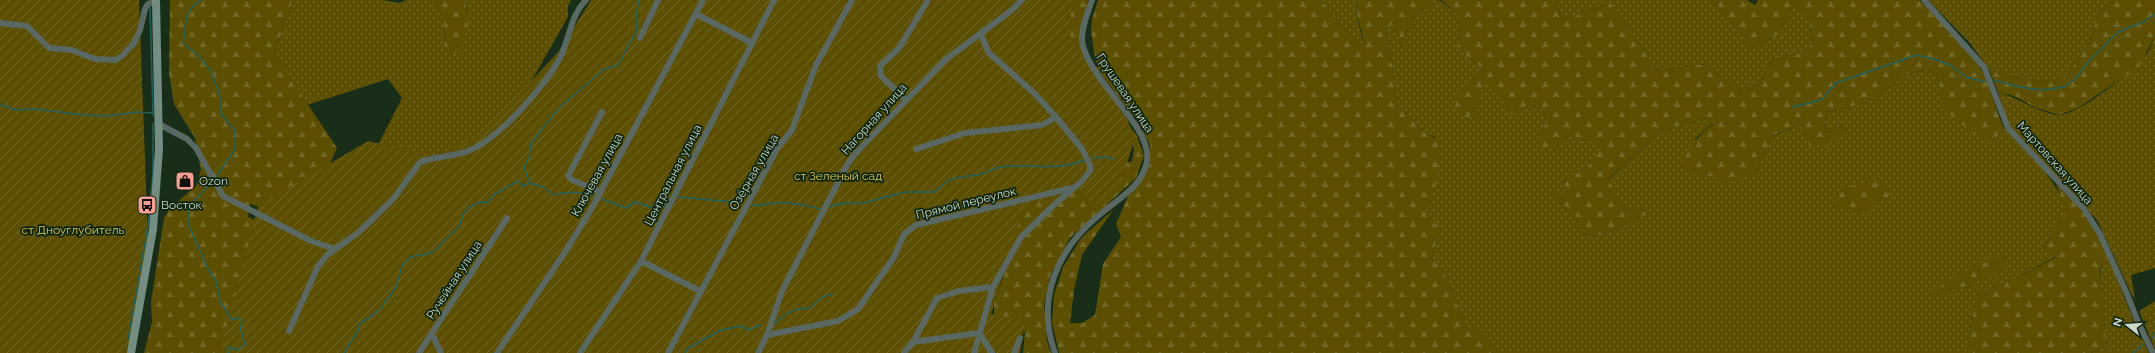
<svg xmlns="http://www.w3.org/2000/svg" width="2155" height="353" font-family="Raleway,sans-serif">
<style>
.grass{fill:url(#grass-dots);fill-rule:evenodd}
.forest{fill:url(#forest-firs)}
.garden{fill:url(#garden-furrows)}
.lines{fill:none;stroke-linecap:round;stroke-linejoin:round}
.stream{stroke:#21625f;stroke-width:1.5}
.street{stroke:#596862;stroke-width:6}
.secondary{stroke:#748d82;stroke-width:8}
.labels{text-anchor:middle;stroke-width:3.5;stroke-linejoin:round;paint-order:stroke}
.street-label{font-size:12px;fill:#cbd9cb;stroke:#0e240f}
.park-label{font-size:12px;fill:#e1cb55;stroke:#0e240f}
.poi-label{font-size:12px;fill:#cbd9cb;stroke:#0e240f;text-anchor:start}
</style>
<defs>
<pattern id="grass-dots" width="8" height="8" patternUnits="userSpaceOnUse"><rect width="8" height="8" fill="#5c4f01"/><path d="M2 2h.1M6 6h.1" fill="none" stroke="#726825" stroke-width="1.8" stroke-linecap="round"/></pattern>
<pattern id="forest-firs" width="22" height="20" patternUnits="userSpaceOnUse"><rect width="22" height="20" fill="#5c4f01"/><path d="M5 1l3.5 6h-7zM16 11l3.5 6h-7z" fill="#726825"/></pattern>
<pattern id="garden-furrows" width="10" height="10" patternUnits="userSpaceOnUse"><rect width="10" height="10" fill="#5c4f01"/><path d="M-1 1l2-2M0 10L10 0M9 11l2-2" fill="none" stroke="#726825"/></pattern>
</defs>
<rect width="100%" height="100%" fill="#182e18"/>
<g class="grass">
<path d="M293 0H383L400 3 406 0H433C438 8 443 16 444 26 446 38 442 46 450 56H455C464 38 469 20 466 0H571L568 6V17L525 92 488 135 459 150 420 158 377 147 402 98 388 79 307 105 274 54Z"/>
<path d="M1320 0H1357C1353 18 1363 32 1365 50Z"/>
<path d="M1439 0 1459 15 1461 24 1457 47 1484 70 1468 83 1465 119 1475 113 1481 90 1487 80 1511 112 1529 105 1543 110 1547 120 1540 136 1554 146 1568 135 1586 140 1605 142 1587 167 1564 182 1567 193 1557 199 1577 221 1586 236C1610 236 1628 223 1649 213L1648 209 1627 211 1608 180C1625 165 1651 136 1671 128 1682 123 1692 126 1703 119L1713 123 1695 139 1715 176 1757 171 1771 137 1802 124 1809 145 1844 127 1824 129 1827 112 1866 103 1907 74 1927 69 1937 75 1944 110 1993 141 2004 128C2020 143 2069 191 2064 214 2063 220 2047 240 2043 248L2056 256 2019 277 1976 296 1967 353H1491L1494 344 1467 329 1444 272 1431 257 1441 230 1424 211 1436 186 1435 137 1424 132 1396 102 1392 64 1386 30 1394 22 1401 43 1414 17ZM1998 256 2008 257 1972 284 1933 295Z"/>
<path d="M1554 0H1706L1716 5 1746 39 1748 51 1779 34 1794 5 1809 16 1812 44 1799 55 1775 56 1758 85 1738 89 1703 64 1657 71 1611 3 1564 20Z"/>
<path d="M1928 0H2112L2098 13 2090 42 2066 76 2052 83 2009 76 1989 70 1970 43Z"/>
<path d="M2155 35V268L2131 275 2135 299 2132 295 2097 220 2014 132 2007 121 1998 92C2017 97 2038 113 2058 115 2078 116 2133 71 2146 55 2150 50 2152 42 2155 35Z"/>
<path d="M2105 248 2133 319 2149 353H2091L2107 345C2103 313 2095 280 2105 248Z"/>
<path d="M2155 301V349L2139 311Z"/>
</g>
<g class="forest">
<path d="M170 0H293L274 54 337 148 328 168 263 208 250 204 248 217 282 231 256 353H144L152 322 151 302 164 218 170 208 196 186 201 170 195 138 174 104 169 74Z"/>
<path d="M433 0H466L468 28 455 56H450C441 48 446 37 444 26 443 16 438 8 433 0Z"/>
<path d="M1056 0H1088L1081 43 1108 96 1137 136 1144 156 1136 178 1070 238 1051 274 1044 304 1047 341 1051 353H1023L1025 332 1016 326 994 320V304L1004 274 977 281 1015 214 1039 192 1132 161 1134 149 1127 132 1090 104Z"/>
<path d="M1098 0H1320L1364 49C1365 31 1353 19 1357 0H1439L1414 17 1401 43 1394 22 1386 30 1392 64 1396 102 1424 132 1440 141 1436 186 1425 211 1441 230 1431 257 1444 272 1467 329 1479 327 1494 344 1491 353H1059L1052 322 1054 295 1063 267 1082 237 1113 210 1082 255 1074 290 1070 323H1082L1095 315 1103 264 1121 237 1116 224 1128 196 1142 180 1150 163V144L1135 118 1097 69 1091 32 1092 19Z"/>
<path d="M1441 0H1554L1564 20 1611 3 1657 71 1703 64 1738 89 1758 85 1775 56 1799 55 1812 44 1809 16 1794 5 1779 34 1748 51 1746 39 1716 5 1706 0H1747L1755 5 1758 0H1919C1941 21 1968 44 1982 71 1992 89 1995 110 2004 128L1993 141 1973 134 1944 110 1937 75 1927 69 1907 74 1866 103 1827 112 1824 129 1845 127 1829 146 1809 145 1802 124 1772 136 1757 171 1728 184 1715 176C1705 177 1691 174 1684 165 1687 146 1699 136 1713 124L1703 119C1692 126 1682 123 1671 128 1651 136 1625 165 1608 179L1627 211 1648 209 1649 213C1628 223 1610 236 1586 236L1577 221 1557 199 1567 193 1564 182 1587 167 1604 142 1586 140 1568 135 1554 147 1544 150 1540 136 1547 120 1543 110 1529 105 1511 113 1487 81 1481 90 1475 113 1465 119 1455 108C1457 90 1470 81 1484 70L1457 47C1462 17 1465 20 1441 0Z"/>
<path d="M2112 0H2155V35L2140 66 2078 108 2059 115 2036 108 2014 96 1998 92 1989 70 2009 76 2052 83 2066 76 2090 42 2098 13Z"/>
<path d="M1876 180 1888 190 1889 200 1873 203 1865 213 1836 207 1833 200 1843 188Z"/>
<path d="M2056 184C2071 200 2098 224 2104 246 2106 253 2100 265 2100 273 2100 297 2104 321 2107 345L2091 353H1967L1976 296 2019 277 2056 257 2043 248 2064 215V206Z"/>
<path d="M1998 256 2008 257 2002 270 1972 284 1932 296 1945 282Z"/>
</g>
<g class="garden">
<path d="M0 0H139L148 241 130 353H0Z"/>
<path d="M591 0H1071L1070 39 1128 120 1133 144 1118 193 1098 210 1081 190 1024 206 991 314 1025 320 1020 353H220L258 206 368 141 437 157 480 136 560 50Z"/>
</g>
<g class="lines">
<g class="stream">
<path d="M201 0C182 10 187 26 183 43L198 55 211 71 220 96V113L235 131V149L217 176"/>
<path d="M150 7 153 115"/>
<path d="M1994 80 2019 87 2042 90 2064 87 2076 78 2087 63 2118 32 2143 22 2155 14"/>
<path d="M0 104 15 110 34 109 84 115 108 116 136 112 153 113"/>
<path d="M1793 107 1821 100 1836 83 1916 55 1934 59 1950 65 1966 77 1984 82"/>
<path d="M1092 158 1108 157 1114 160"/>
<path d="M211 183 192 203 189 211V226L209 271 216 281 220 301 232 320 238 318 242 321 240 328 245 344 237 350 229 347 227 351 229 353"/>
<path d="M530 183 543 187 554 195C566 191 581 192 594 195"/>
<path d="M678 197 743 203"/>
<path d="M602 199 625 208 636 202 659 210 664 206 668 198"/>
<path d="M752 205C760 206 766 204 774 203 787 201 808 206 820 209"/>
<path d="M830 207 834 205 847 203H863L905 192H935C952 175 956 178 978 175 987 173 993 168 1002 167 1029 163 1058 172 1084 160"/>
<path d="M775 324C785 313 794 308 810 308L822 297 832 294"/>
<path d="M2152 338 2155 333"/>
<path d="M128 339 148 225 153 175V123"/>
<path d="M344 353 359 329V324L373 315 381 308 396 287 402 266 410 257 432 253 459 226 463 214 468 208 480 202 488 203 493 195 518 181 523 186 530 183 524 168 529 157 531 143 558 109 603 70 618 65 637 30 636 17 639 0"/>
<path d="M685 353 688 348 721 330 741 326 748 330 761 325"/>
<path d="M2133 353 2143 344"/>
</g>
<g class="street">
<path d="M1924 0 1984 67 2008 128 2084 209 2100 234 2127 294 2138 322 2153 353"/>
<path d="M696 14 752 43"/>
<path d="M0 23 27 26 49 48 72 50 95 59 115 60 122 56 134 43 140 30 145 9 148 4 156 1"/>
<path d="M640 38 658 0"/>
<path d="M906 100 881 76 880 66 899 48 928 0"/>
<path d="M159 124 187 139 196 148 223 196 311 241 335 249"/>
<path d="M916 149 965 133 1042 125 1056 117"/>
<path d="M601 192 572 180 568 176 602 112"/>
<path d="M641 261 700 291"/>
<path d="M289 331 318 266 327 255 359 232 394 198 420 162C436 156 453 157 468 151 499 139 544 87 560 58 570 38 570 16 586 0"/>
<path d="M432 334 441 353"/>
<path d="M767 335 838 321 858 309 894 257 904 234 916 225 1072 188"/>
<path d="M913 342 979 333 992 353"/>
<path d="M419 353 507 218"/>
<path d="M497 353 567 249 593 206 703 0"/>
<path d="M580 353 641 261 774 0"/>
<path d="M668 353 778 147 792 130 816 65 852 0"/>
<path d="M758 353 767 335 782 291 847 165 854 155 945 60 1012 10 1022 0"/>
<path d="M904 353 913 342 937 298 959 291 993 287"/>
<path d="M974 353 993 287 1021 237 1055 204 1082 181 1090 171V165L1082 149 1056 117 1034 93 988 52 981 34"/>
<path d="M1014 353 1020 338"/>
<path d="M1055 353C1036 300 1056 251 1098 216 1116 200 1143 187 1147 161 1153 126 1088 81 1082 41 1081 28 1088 12 1092 0"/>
</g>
<path class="secondary" d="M131 353 153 229 159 149 156 0"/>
</g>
<defs>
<symbol id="shop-square" viewBox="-11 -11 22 22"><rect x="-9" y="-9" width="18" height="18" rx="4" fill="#f59d90" stroke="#0e240f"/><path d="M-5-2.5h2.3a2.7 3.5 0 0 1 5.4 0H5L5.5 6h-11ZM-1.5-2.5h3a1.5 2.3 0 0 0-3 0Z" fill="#111"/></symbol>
<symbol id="bus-square" viewBox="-11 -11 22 22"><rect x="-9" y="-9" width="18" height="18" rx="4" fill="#f59d90" stroke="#0e240f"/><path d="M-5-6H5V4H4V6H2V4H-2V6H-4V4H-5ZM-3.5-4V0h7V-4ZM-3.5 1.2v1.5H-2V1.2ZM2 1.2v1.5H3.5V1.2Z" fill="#111"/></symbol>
</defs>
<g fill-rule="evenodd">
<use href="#shop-square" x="174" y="170" width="22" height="22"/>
<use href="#bus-square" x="136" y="194" width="22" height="22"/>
</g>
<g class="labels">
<g class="street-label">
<text transform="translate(1125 93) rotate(56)" y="4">Грушевая улица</text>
<text transform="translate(874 119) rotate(-48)" y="4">Нагорная улица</text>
<text transform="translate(2055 163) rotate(48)" y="4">Мартовская улица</text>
<text transform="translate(754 172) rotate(-60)" y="4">Озёрная улица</text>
<text transform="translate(597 175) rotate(-61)" y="4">Ключевая улица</text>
<text transform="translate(673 175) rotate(-63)" y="4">Центральная улица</text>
<text transform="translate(966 203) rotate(-14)" y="4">Прямой переулок</text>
<text transform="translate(454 280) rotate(-57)" y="4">Ручейная улица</text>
</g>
<g class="park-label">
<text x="838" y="180">ст Зеленый сад</text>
<text x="73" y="234">ст Дноуглубитель</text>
</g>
<g class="poi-label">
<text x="199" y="185">Ozon</text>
<text x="161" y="209">Восток</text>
</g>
</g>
<g transform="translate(2127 325) rotate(287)" stroke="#0e240f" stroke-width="3" paint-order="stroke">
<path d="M0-3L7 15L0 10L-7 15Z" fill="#cbd9cb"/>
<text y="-6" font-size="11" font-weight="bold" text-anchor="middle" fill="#cbd9cb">N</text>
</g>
</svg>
